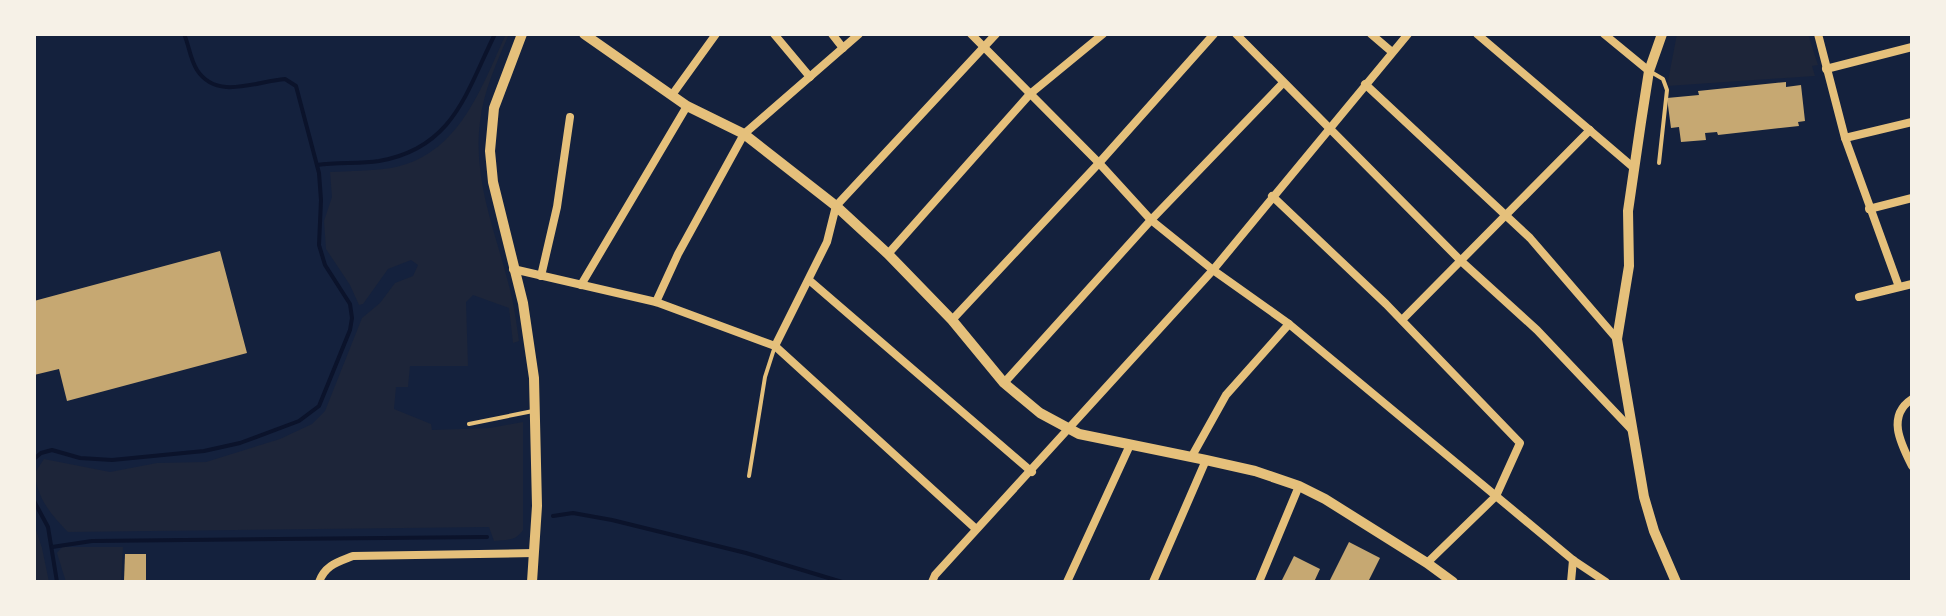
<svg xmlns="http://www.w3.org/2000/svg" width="1946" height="616" font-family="Rubik,sans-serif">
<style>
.green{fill:#1d2539}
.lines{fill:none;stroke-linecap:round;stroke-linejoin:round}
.stream{stroke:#0b132b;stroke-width:4}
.building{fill:#c6a872}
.service{stroke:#e5c07b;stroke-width:4}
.minor{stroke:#e5c07b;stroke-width:8}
.tertiary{stroke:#e5c07b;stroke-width:10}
</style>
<rect width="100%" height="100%" fill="#14213d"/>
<g class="green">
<path d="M506 34H509C497 62 483 92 480 122 472 183 499 240 512 298 515 312 517 327 519 341L513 343 509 308 473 295 466 302 468 366H410L408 387H396L394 409 431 424 432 430 490 428 523 422V530C516 541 506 540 494 541L489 527 68 532C49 512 40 502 34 474L44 459 110 472 157 463 206 462 280 439 312 424 325 411 362 318 380 303 395 283 413 276 418 265 411 260 388 269 363 304 359 305 350 285 326 249 324 221 332 197 330 172C350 171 371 171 391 168 459 156 481 88 506 34Z"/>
<path d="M1677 34H1808L1818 65 1812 66 1815 76 1667 86Z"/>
<path d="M34 524 42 548 49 582H34Z"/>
<path d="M62 547H123L121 582H66L57 553Z"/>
</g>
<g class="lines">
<g class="stream">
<path d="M317 165C338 162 359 164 379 161 454 148 466 92 495 34"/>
<path d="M34 459 41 453 52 450 80 458 112 460 204 451 240 443 299 421 319 406 350 330 352 318 350 304 325 265 319 245 321 200 319 173 296 86 285 79C257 81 217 101 197 70 190 59 189 45 184 34"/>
<path d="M34 501 48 527 57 582"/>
<path d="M553 516 573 513 612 520 746 553 842 582"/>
<path d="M52 547 92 541 487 537"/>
</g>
</g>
<g class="building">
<path d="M1786 82V87L1801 85 1805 121 1798 122 1799 126 1718 135 1717 132 1705 133 1706 140 1681 142 1679 127 1671 128 1667 98 1699 95 1698 91Z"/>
<path d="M220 251 247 353 67 401 59 369 34 375V301Z"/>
<path d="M1349 542 1380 558 1368 582H1329Z"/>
<path d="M125 554H146V581H124Z"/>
<path d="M1294 556 1320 569 1314 582H1281Z"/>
</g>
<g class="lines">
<g class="service">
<path d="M1651 72 1663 79 1667 90 1659 163"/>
<path d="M469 424 533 411"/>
<path d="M749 476 765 377 775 346"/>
</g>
<g class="minor">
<path d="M774 34 810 77"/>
<path d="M832 34 843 48"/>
<path d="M971 34 1099 163 1151 220 1213 270 1289 324 1573 560 1606 582"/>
<path d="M1236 34 1461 261 1537 330 1631 429"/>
<path d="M1371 34 1392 52"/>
<path d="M1477 34 1634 168"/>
<path d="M1604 34 1649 71"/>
<path d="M1818 34 1845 138 1899 287"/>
<path d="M1826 69 1912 47"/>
<path d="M1365 84 1530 238 1617 339"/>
<path d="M672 95 716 34"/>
<path d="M1845 138 1912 122"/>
<path d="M1272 196 1386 304 1520 443 1496 496 1427 563"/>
<path d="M1869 209 1912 198"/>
<path d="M888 254 1030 94 1103 34"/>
<path d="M513 269 656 302 775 346 976 529"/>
<path d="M541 276 557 207 570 117"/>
<path d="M809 280 1032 472"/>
<path d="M581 285 687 106"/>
<path d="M1859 297 1912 284"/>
<path d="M656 302 678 254 744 134 859 34"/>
<path d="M952 320 1099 163 1214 34"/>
<path d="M1402 320 1590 130"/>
<path d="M775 346 827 242 836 206 996 34"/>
<path d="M1004 383 1151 220 1283 83"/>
<path d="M1912 399C1886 416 1901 444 1912 466"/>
<path d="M1192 456 1226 395 1289 324"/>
<path d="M319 582C325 565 338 562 353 556L534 553"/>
<path d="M932 582 935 575 1213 270 1408 34"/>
<path d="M1067 582 1130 445"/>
<path d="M1153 582 1206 460"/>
<path d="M1259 582 1299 486"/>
<path d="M1571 582 1573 560"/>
</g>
<g class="tertiary">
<path d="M522 34 494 108 490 151 493 182 523 303 534 378 537 506 532 582"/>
<path d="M584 34 687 106 744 134 836 206 888 254 952 320 1004 383 1040 413 1079 434 1206 460 1255 471 1299 486 1325 499 1427 563 1453 582"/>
<path d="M1662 34 1649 71 1641 122 1628 211 1629 266 1617 339 1644 497 1654 531 1676 582"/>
</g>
</g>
<rect width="1946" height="616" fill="none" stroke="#f6f1e7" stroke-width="72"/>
</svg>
